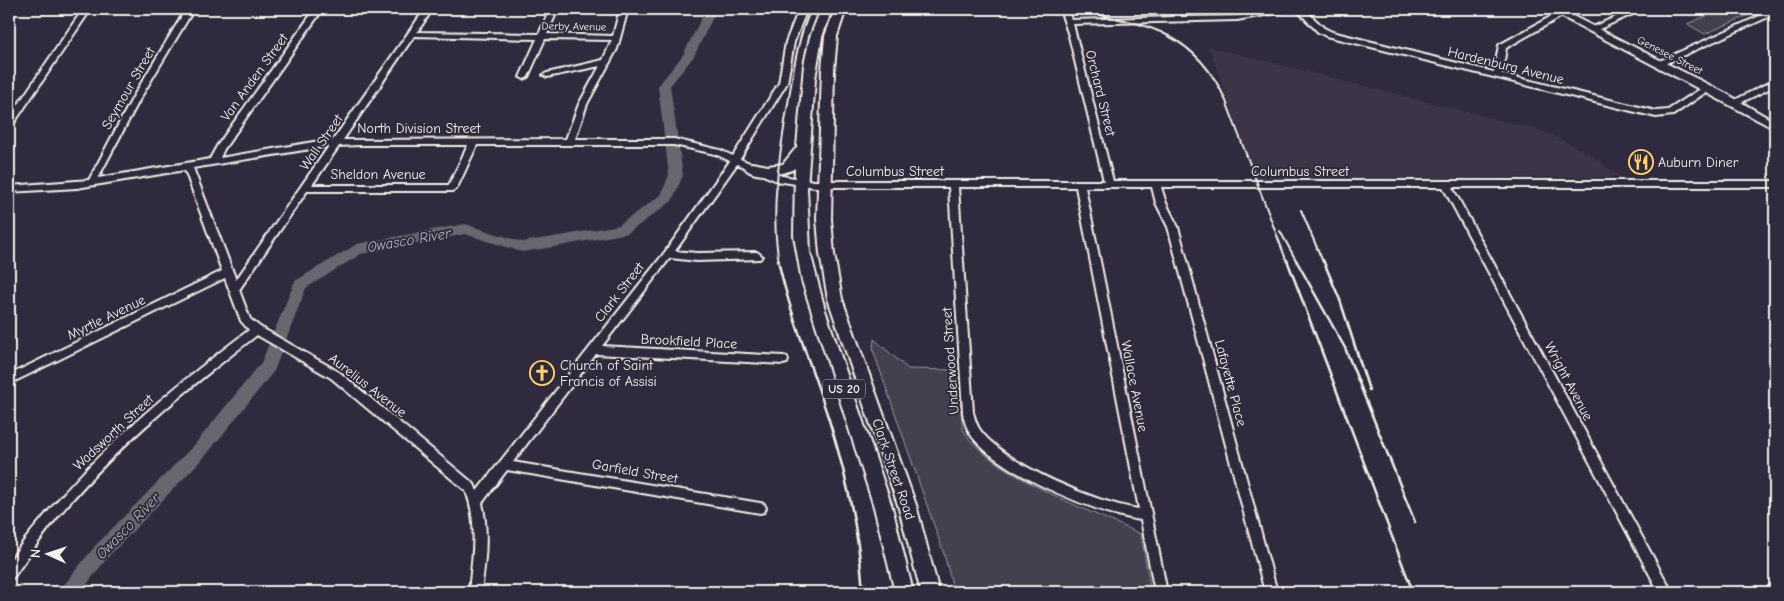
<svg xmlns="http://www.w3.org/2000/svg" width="1784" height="601" font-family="'Comic Neue',sans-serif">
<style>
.built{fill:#3b3647}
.green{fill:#454050;stroke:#9c989c}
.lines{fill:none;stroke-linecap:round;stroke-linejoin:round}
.river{fill:#6a6670;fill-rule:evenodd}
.minor-casing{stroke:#f4f1e8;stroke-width:4}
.major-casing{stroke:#f4f1e8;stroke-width:4}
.highway-casing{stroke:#f4f1e8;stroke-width:4}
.minor{fill:#2f2a3d;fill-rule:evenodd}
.major{fill:#2f2a3d;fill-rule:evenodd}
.highway{fill:#2f2a3d;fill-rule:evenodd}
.rail-far1{stroke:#f4f1e8;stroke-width:2}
.rail{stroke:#f4f1e8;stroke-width:2.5}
.labels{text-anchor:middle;stroke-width:4;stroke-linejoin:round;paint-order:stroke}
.far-street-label{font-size:11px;fill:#f4f1e8;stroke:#2f2a3d}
.shield{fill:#2f2a3d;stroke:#b9b5b5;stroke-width:1}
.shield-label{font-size:12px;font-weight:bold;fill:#f4f1e8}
.street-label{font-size:14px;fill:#f4f1e8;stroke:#2f2a3d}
.poi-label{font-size:14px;fill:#f4f1e8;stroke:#2f2a3d;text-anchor:start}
.water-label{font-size:15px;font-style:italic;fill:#b6b2b2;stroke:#2f2a3d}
</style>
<rect width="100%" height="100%" fill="#2f2a3d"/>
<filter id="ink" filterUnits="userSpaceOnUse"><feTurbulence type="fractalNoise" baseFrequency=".02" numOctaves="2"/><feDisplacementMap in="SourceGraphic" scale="10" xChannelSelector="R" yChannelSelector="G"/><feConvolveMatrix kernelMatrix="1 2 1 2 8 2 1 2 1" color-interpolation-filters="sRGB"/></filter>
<g filter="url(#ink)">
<path class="built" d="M1209 47 1543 131 1590 154 1621 177 1257 180Z"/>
<g class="green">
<path d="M1723 9H1763L1705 34 1687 24Z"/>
<path d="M874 339 908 369 959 370C960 383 960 422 964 431 986 472 1097 514 1141 534L1151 592H954L944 554 873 350Z"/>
</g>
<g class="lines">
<path class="river" d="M706 9H717L694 56 670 86 683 175 672 201 628 233 560 246 522 252 465 234 361 254 306 288 274 371 207 454 107 558 81 592H61L63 586 95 546 195 444 261 363 295 281 357 244 465 224 522 242 560 236 619 225 661 195 669 175 658 86 683 55Z"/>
<defs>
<g id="minor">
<path d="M83 9H91L12 126 9 127V118Z"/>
<path d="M186 9H194L141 97 98 178 210 159 217 146 315 9H323L224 149 220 158 319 141 333 140 425 9H433L417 32 539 34 550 9H558L547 34 613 36 620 9H628L617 49 587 104 575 139H674L720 150 733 156 779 83 786 42 799 9H807L794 42 787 83 740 159 782 176 814 181H1104L1069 36 1060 9H1068L1071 20 1174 17 1170 9H1178L1181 17 1237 16 1276 9H1291L1287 11 1237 20 1073 24 1113 181H1775V187H1452L1672 592H1659L1443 187H1161L1166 203 1178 227 1277 592H1265L1168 227 1156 203 1152 187H1085L1167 592H1155L1141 520C1097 514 1003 474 975 440 968 432 964 422 963 412L949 187H814L777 181 737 164 675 251 697 253 757 252 762 256 760 259 697 261 670 258 602 346 783 356 787 357 788 360 787 363 783 364 596 354 513 462 760 503 764 504 766 508 764 512 760 513 507 470 482 503C489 533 485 562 481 592H469C472 558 479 525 466 491L331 378 257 335C189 388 121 442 65 508 46 530 30 554 13 578L9 580C9 576 8 569 9 565 11 556 31 532 37 525 98 449 172 388 249 330L241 321 225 278 9 384V375L222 271 185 170 77 188 9 192V186L89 180 133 97ZM414 36 537 39 520 77 524 79 528 77 545 39 612 40 603 60 547 73 543 75 547 77 600 66 579 104 566 139 343 140ZM359 145H468L449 185H312L339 146ZM477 145H674L715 154 730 161 665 252 477 491 474 484 339 372 260 327 250 319 239 290 307 191H452L457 188ZM329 146 236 280 193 168ZM958 187H1076L1139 509C1096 503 1006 465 980 430 976 424 975 419 973 412Z"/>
<path d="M1296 9H1304L1324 28 1332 32 1494 72 1499 45 1561 11H1564V15L1506 48 1502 74 1656 111 1668 110 1705 86 1708 85 1712 88 1673 115 1656 117 1326 36 1318 32Z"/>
<path d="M1634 9H1644L1595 31H1592L1588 29Z"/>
<path d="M1775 9V14L1662 65H1656L1655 63Z"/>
<path d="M1772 81H1775V86L1738 104 1735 105 1731 102Z"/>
</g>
<path id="major" d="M1547 9H1559L1727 94 1775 122V129Z"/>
<g id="highway">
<path d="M821 9H832L822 37 815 79 807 188 810 252 825 310 892 507 913 592H895L874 507 802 281 794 236 795 168C785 175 753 179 745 168L752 163 768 166 783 164 797 147 804 65 810 37Z"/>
<path d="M835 9H846L837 36 834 70 831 219 834 254 842 299 916 505 939 592H921L898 505 828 299 820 254 817 219 822 70 825 36Z"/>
</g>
</defs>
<use href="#minor" class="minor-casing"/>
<use href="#major" class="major-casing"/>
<use href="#highway" class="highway-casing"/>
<use href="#minor" class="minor"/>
<use href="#major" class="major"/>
<use href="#highway" class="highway"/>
<g class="rail-far1">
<path d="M1070 9C1140 23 1194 28 1226 101L1287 262"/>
<path d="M1301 210 1323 262"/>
<path d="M1280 231 1297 262"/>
<path d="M779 262C770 210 779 160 787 109 793 75 796 41 811 9"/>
</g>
<g class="rail">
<path d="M778 260C790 315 812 367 829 420 847 477 859 533 863 592"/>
<path d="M1287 260 1413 592"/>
<path d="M1296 260 1345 348 1415 522"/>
<path d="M1323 260 1340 300 1369 390"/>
</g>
</g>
</g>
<defs>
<symbol id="restaurant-ring" viewBox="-11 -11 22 22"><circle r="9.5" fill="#2f2a3d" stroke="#ffd166" stroke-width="1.5"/><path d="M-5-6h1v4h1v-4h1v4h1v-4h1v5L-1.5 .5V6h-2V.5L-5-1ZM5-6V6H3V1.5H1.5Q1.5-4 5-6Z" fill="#ffd166"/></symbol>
<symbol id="church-ring" viewBox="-11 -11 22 22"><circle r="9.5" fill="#2f2a3d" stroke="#ffd166" stroke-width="1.5"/><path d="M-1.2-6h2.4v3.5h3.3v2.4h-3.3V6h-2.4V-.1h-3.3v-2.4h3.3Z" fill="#ffd166"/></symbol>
</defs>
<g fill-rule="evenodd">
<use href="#restaurant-ring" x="1627" y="148" width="28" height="28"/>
<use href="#church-ring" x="528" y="359" width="28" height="28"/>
</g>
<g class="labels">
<g class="far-street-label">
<text transform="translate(574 26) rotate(1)" y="4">Derby Avenue</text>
<text transform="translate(1670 55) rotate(27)" y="4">Genesee Street</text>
</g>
<rect class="shield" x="823" y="379.5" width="42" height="19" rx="4"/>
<g class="shield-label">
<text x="844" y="393">US 20</text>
</g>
<g class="street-label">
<text transform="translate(1506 65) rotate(14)" y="5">Hardenburg Avenue</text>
<text transform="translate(254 77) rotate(-54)" y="5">Van Anden Street</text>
<text transform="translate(128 88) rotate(-60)" y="5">Seymour Street</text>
<text transform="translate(1101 93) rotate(76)" y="5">Orchard Street</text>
<text x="419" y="133">North Division Street</text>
<text transform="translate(321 142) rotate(-55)" y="5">Wall Street</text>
<text x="895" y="176">Columbus Street</text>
<text x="1300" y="176">Columbus Street</text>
<text x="378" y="179">Sheldon Avenue</text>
<text transform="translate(619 292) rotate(-52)" y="5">Clark Street</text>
<text transform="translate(106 317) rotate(-26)" y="5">Myrtle Avenue</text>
<text transform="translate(689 341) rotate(3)" y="5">Brookfield Place</text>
<text transform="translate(950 361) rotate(-94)" y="5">Underwood Street</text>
<text transform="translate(1569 381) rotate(62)" y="5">Wright Avenue</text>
<text transform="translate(1231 383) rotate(75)" y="5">Lafayette Place</text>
<text transform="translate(368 385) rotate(38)" y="5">Aurelius Avenue</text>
<text transform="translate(1135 386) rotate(79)" y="5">Wallace Avenue</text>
<text transform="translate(113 432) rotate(-43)" y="5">Wadsworth Street</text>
<text transform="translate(894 469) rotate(71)" y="5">Clark Street Road</text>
<text transform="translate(635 471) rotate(10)" y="5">Garfield Street</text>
</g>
<g class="poi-label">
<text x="1658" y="167">Auburn Diner</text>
<text x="560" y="370">Church of Saint<tspan x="560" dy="16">Francis of Assisi</tspan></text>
</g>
<g class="water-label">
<text transform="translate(409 240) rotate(-10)" y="5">Owasco River</text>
<text transform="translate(128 526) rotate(-46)" y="5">Owasco River</text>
</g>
</g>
<rect width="1784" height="601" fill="none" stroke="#2f2a3d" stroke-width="30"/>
<rect x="15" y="15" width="1754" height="571" fill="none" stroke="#f4f1e8" stroke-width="2" filter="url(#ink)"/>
<g transform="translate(48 554) rotate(273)" stroke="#2f2a3d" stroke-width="4" paint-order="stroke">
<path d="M0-4L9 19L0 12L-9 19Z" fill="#f4f1e8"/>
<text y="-8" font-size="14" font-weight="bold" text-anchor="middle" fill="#f4f1e8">N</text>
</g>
</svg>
